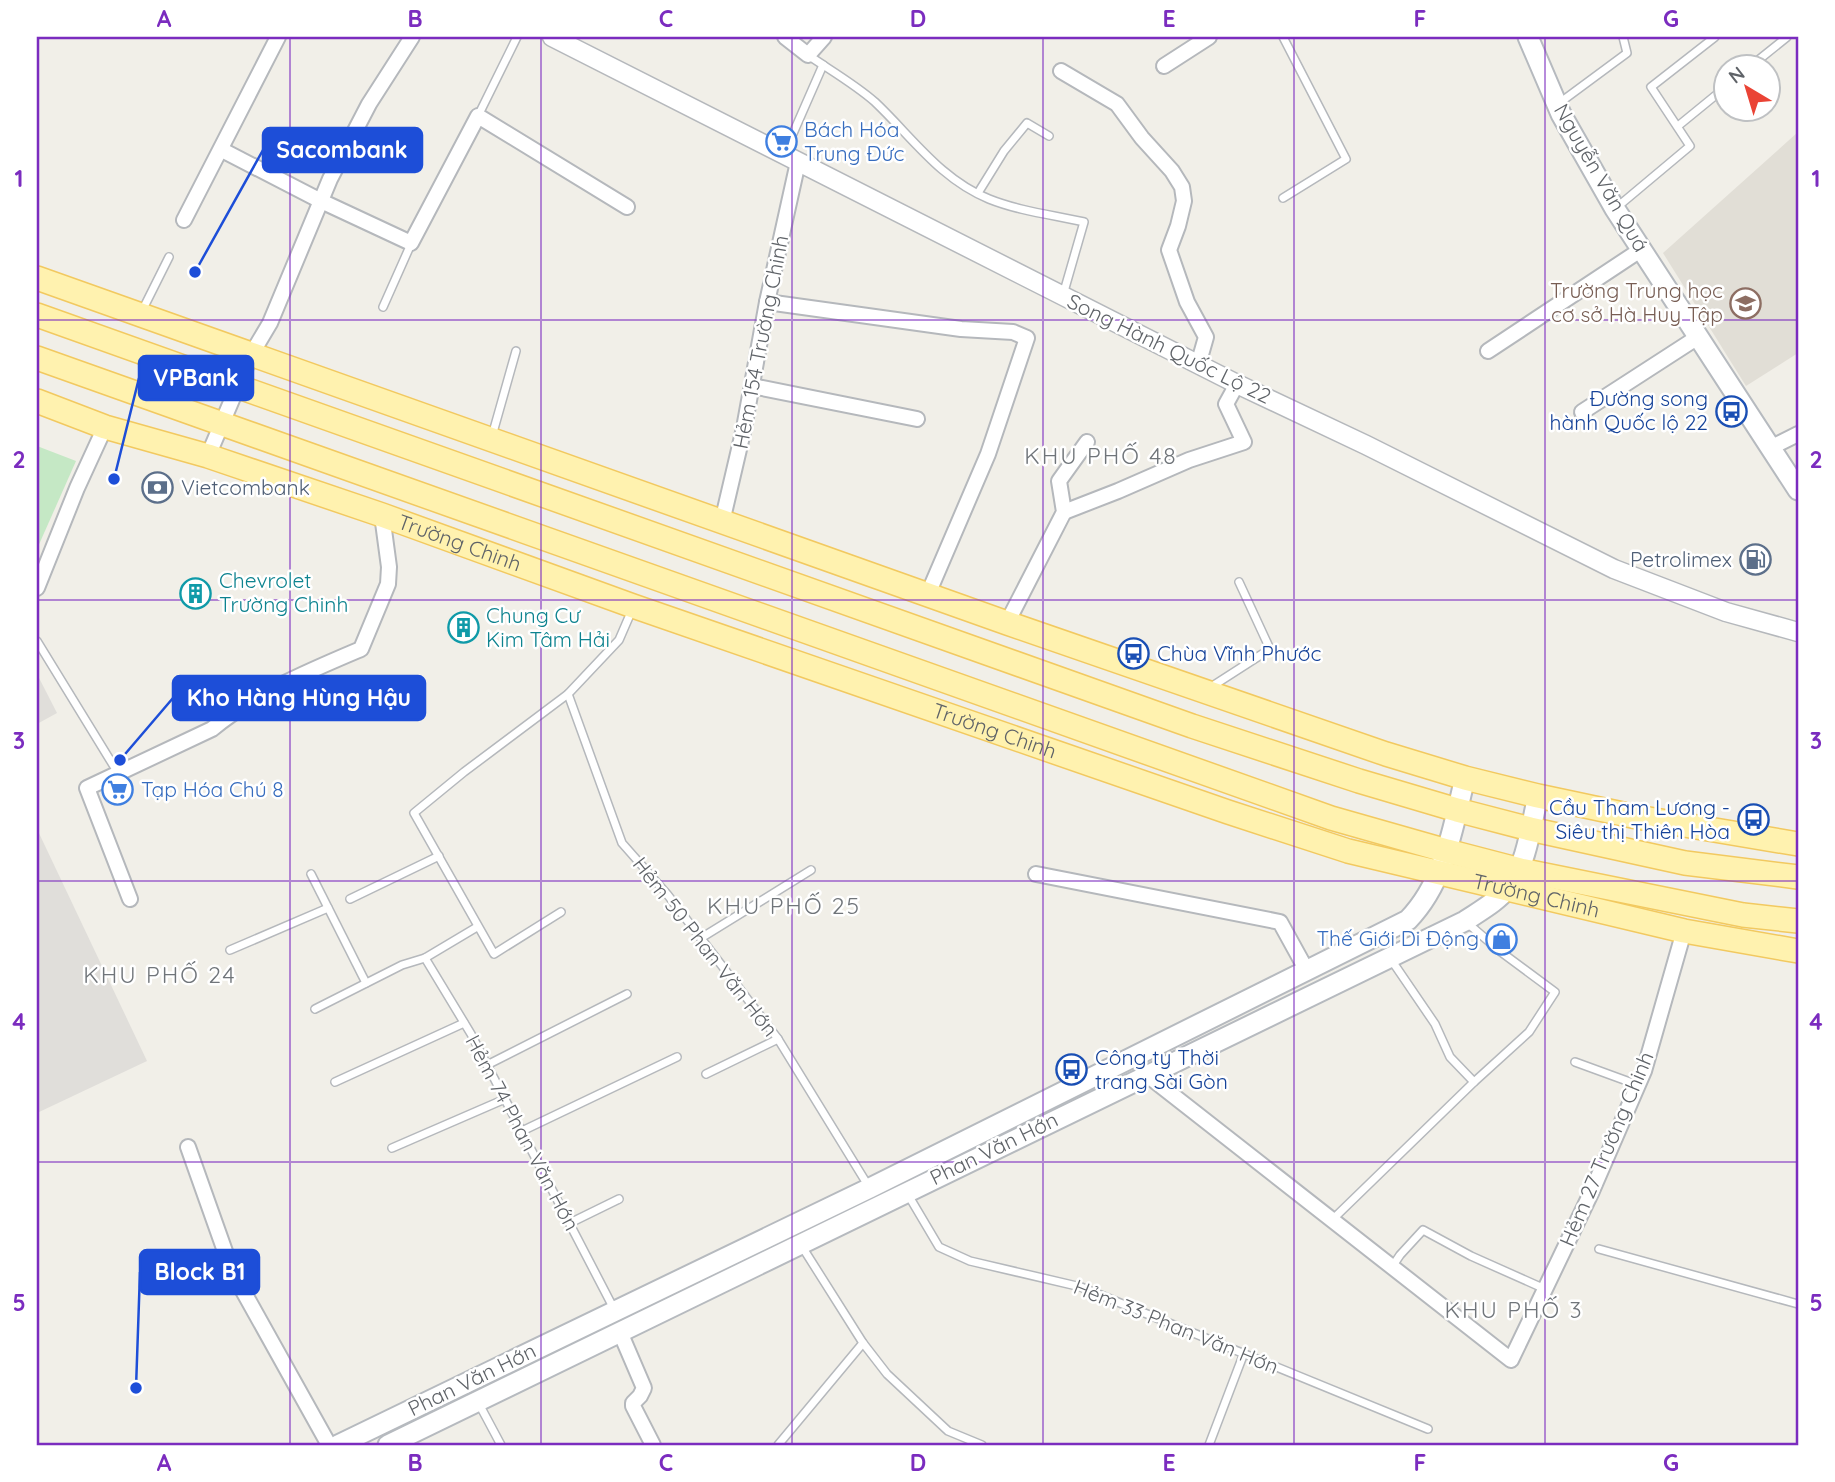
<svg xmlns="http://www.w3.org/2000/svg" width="1835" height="1482" font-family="Quicksand,sans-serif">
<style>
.industrial{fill:#e0deda}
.education{fill:#e1ded6}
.green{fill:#c5e8c5}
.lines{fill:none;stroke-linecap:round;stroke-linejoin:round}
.service-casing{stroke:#b5b8bc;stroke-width:10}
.minor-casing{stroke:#b5b8bc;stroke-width:18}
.tertiary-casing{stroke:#b5b8bc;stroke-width:21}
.secondary-casing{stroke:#b6babf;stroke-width:23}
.primary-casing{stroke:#f2c960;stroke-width:26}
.service{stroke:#fff;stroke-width:7}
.minor{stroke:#fff;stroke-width:14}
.tertiary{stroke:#fff;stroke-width:18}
.secondary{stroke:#fff;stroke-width:19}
.primary{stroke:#fff2af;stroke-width:23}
.grid{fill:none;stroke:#7b2cbf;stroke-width:2;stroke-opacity:0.55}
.labels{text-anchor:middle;stroke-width:5;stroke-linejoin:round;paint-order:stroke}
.shop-label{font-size:21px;fill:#366cbe;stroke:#fff;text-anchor:start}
.street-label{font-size:21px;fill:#5f6368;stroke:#fff}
.education-label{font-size:21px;fill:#785e54;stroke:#fff;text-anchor:end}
.transit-label{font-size:21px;fill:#164399;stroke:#fff;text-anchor:end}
.service-label{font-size:21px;fill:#4e5e75;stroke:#fff;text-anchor:start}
.culture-label{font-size:21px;fill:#0d838f;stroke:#fff;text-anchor:start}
.neighbourhood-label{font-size:23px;letter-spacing:2px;fill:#70757a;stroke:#fff}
.leader{fill:none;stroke:#1d4ed8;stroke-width:2.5}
.callout-dot{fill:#1d4ed8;stroke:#fff;stroke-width:2.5}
.callout{fill:#1d4ed8;stroke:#1d4ed8;stroke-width:2.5}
.callout-label{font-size:23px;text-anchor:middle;font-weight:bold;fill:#fff}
.neatline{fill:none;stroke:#7b2cbf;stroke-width:2.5}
.grid-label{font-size:23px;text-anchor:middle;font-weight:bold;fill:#7b2cbf}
</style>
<rect width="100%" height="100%" fill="#f1efe8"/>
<g class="industrial">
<path d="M37 674 57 713 37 724Z"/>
<path d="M37 829 147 1061 37 1113Z"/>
</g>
<path class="education" d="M1798 132V353L1746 386 1663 253Z"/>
<path class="green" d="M37 446 76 461 37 549Z"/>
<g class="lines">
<defs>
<g id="service">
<path d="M808 55C830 70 856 85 875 102 912 137 940 179 989 199 1019 211 1053 215 1084 222L1063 295"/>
<path d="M1751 66 1787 37"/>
<path d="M1558 104 1627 53 1623 37"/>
<path d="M478 116 517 37"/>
<path d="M1678 126 1727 86"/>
<path d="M784 154 823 65"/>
<path d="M978 193 1004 151 1027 123 1049 136"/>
<path d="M1283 198 1346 159 1283 37"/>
<path d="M1616 208 1690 146 1651 87 1715 37"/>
<path d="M383 307 411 244"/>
<path d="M142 311 169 257"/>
<path d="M492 436 516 351"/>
<path d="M37 641 118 773"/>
<path d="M1211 687 1270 649 1239 582"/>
<path d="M568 694 622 843 667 894 778 1039 869 1187"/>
<path d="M311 874 366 983"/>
<path d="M350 899 439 856"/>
<path d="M561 912 494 954 414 813 464 772 568 694 619 640 632 610"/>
<path d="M701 938 811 870"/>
<path d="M230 950 328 908"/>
<path d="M425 958 471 1034 614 1309"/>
<path d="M1390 958 1435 1024 1450 1057 1474 1082"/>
<path d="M315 1009 402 965 425 958 477 927"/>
<path d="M1575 1062 1638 1085"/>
<path d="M487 1065 627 994"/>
<path d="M706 1074 778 1039"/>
<path d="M335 1082 464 1023"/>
<path d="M522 1131 677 1057"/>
<path d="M392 1148 505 1099"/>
<path d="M907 1193 939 1247 970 1261 1081 1287 1428 1429"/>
<path d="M1333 1219 1474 1082 1529 1032 1555 992 1501 952 1465 921"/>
<path d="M570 1223 619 1199"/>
<path d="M801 1245 863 1343 887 1374 948 1431 982 1445"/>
<path d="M1599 1249 1798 1304"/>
<path d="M1392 1267 1400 1255 1423 1230 1471 1256 1545 1289"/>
<path d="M478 1402 501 1445"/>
<path d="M778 1445 863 1343"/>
<path d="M1209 1445 1244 1353"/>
</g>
<g id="minor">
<path d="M785 37 808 55 824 37"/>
<path d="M1164 66 1209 37"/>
<path d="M1061 71 1117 104 1142 138 1172 171 1182 187 1184 201 1178 226 1169 250 1187 302 1206 337 1198 365"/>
<path d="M222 150 321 201 411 243 478 116 627 207"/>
<path d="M184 220 278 37"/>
<path d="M767 302 961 329 1013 332 1027 338 988 454 928 594"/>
<path d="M1488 351 1642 249"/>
<path d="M752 386 917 419"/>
<path d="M1582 412 1698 337"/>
<path d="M1770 448 1798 434"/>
<path d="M208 456 251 355 270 323 330 179 369 104 412 37"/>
<path d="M1064 512 1118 491 1189 460 1244 442 1226 404 1237 384"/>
<path d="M722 522 744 428 767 302 798 162"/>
<path d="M37 588 77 488 105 427"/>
<path d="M1007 623 1064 512 1059 481 1087 442"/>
<path d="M1036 874 1280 922 1307 971"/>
<path d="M130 899 87 788 212 729C256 693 309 671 361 649L388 584 389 567 382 515"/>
<path d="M1147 1075 1511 1360 1592 1191 1644 1071 1684 931"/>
<path d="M188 1147 232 1271 329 1445"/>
<path d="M620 1332 644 1388 640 1396 633 1403V1406L653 1445"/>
</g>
<path id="tertiary" d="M552 37 1237 384 1366 445 1614 569 1726 612 1798 632"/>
<g id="secondary">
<path d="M1528 37 1561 114 1615 209 1798 490"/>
<path d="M338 1445 870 1188 1408 920C1445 882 1453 827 1465 778"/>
<path d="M388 1445 1465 921C1480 911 1498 901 1509 887 1527 863 1531 825 1538 796"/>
</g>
<g id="primary">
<path d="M37 278 1007 623 1386 754 1465 778 1538 796 1637 817 1798 844"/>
<path d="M37 315 1192 726 1359 781 1457 810 1530 829 1685 863 1798 877"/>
<path d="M37 358 1331 818 1447 851 1520 870 1743 915 1798 921"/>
<path id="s1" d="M37 401 105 427 208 456 382 515 633 606 1228 812 1348 851 1684 931 1798 951"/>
</g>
</defs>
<use href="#service" class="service-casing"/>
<use href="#minor" class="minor-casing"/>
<use href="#tertiary" class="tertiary-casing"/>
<use href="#secondary" class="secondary-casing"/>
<use href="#primary" class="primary-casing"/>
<use href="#service" class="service"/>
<use href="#minor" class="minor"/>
<use href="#tertiary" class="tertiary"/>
<use href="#secondary" class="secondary"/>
<use href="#primary" class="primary"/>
</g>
<path class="grid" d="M290 37V1445M541 37V1445M792 37V1445M1043 37V1445M1294 37V1445M1545 37V1445M37 320H1798M37 600H1798M37 881H1798M37 1162H1798"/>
<defs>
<symbol id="supermarket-ring" viewBox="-11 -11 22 22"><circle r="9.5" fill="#fff" stroke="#3f7fe0" stroke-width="1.5"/><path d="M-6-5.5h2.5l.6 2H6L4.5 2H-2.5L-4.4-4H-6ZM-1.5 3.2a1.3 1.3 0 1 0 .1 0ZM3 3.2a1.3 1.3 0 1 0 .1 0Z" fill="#3f7fe0"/></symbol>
<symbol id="school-ring" viewBox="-11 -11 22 22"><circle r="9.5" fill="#fff" stroke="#8d6e63" stroke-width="1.5"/><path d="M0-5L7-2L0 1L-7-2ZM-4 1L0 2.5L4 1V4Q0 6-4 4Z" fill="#8d6e63"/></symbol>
<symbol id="bus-ring" viewBox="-11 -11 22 22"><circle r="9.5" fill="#fff" stroke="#1a4fb4" stroke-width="1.5"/><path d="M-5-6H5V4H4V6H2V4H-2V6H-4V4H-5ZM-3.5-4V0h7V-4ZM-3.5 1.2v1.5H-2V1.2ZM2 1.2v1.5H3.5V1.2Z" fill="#1a4fb4"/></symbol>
<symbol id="bank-ring" viewBox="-11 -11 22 22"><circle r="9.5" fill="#fff" stroke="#5c6f8a" stroke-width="1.5"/><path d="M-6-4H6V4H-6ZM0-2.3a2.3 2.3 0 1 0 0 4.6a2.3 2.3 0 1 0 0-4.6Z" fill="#5c6f8a"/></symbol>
<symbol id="fuel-ring" viewBox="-11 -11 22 22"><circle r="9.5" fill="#fff" stroke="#5c6f8a" stroke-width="1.5"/><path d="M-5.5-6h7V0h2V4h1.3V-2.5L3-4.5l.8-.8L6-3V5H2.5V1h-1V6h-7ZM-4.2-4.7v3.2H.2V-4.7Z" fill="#5c6f8a"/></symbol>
<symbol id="building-ring" viewBox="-11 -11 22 22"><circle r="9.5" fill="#fff" stroke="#0f9aa8" stroke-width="1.5"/><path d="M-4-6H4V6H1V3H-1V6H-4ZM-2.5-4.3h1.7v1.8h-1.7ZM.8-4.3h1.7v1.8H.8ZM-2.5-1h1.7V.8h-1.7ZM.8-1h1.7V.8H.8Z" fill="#0f9aa8"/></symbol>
<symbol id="shop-ring" viewBox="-11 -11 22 22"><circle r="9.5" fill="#fff" stroke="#3f7fe0" stroke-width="1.5"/><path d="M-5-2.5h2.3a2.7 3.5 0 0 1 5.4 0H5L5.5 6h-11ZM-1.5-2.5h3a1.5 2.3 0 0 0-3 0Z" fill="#3f7fe0"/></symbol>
</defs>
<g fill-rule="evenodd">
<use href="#supermarket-ring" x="764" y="124" width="35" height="35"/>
<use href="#school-ring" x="1728" y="286" width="35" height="35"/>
<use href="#bus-ring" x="1714" y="394" width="35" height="35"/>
<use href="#bank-ring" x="140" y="470" width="35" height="35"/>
<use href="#fuel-ring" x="1738" y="542" width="35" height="35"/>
<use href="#building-ring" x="178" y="576" width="35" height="35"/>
<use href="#building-ring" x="446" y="610" width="35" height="35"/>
<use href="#bus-ring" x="1116" y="636" width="35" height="35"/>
<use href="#supermarket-ring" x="100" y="772" width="35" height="35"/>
<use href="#bus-ring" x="1736" y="802" width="35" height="35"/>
<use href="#shop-ring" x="1484" y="922" width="35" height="35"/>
<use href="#bus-ring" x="1054" y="1052" width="35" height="35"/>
</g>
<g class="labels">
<g class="shop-label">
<text x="804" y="137">Bách Hóa<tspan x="804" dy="24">Trung Đức</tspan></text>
<text x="141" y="797">Tạp Hóa Chú 8</text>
<text x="1479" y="946" text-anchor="end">Thế Giới Di Động</text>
</g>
<g class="street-label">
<text transform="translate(1601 178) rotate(60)" y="7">Nguyễn Văn Quá</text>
<text transform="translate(761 342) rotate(-79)" y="7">Hẻm 154 Trường Chinh</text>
<text transform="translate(1169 349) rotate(26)" y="7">Song Hành Quốc Lộ 22</text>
<text dy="7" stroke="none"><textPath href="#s1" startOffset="446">Trường Chinh</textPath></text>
<text dy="7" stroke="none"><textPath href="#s1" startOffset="1013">Trường Chinh</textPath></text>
<text dy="7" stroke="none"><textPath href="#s1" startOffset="1580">Trường Chinh</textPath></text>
<text transform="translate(705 947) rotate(52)" y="7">Hẻm 50 Phan Văn Hớn</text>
<text transform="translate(522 1133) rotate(62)" y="7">Hẻm 74 Phan Văn Hớn</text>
<text transform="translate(994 1149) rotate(-26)" y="7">Phan Văn Hớn</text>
<text transform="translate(1607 1149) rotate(-67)" y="7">Hẻm 27 Trường Chinh</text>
<text transform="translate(1176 1327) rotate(22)" y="7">Hẻm 33 Phan Văn Hớn</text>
<text transform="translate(472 1380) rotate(-26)" y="7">Phan Văn Hớn</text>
</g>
<g class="education-label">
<text x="1723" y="298">Trường Trung học<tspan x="1723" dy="24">cơ sở Hà Huy Tập</tspan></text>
</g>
<g class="transit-label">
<text x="1708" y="406">Đường song<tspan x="1708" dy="24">hành Quốc lộ 22</tspan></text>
<text x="1157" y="661" text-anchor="start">Chùa Vĩnh Phước</text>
<text x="1730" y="815">Cầu Tham Lương -<tspan x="1730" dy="24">Siêu thị Thiên Hòa</tspan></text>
<text x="1095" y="1065" text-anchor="start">Công ty Thời<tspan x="1095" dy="24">trang Sài Gòn</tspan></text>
</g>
<g class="service-label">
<text x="181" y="495">Vietcombank</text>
<text x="1732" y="567" text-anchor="end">Petrolimex</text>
</g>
<g class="culture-label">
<text x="219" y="588">Chevrolet<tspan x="219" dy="24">Trường Chinh</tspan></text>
<text x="486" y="623">Chung Cư<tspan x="486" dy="24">Kim Tâm Hải</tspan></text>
</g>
<g class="neighbourhood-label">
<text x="1101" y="464">KHU PHỐ 48</text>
<text x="784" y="914">KHU PHỐ 25</text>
<text x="160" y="983">KHU PHỐ 24</text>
<text x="1514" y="1318">KHU PHỐ 3</text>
</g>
</g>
<path class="leader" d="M195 272L263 150M114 479L139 378M120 760L173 698M136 1388L140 1272"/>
<g class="callout-dot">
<circle cx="195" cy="272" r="7"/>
<circle cx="114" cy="479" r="7"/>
<circle cx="120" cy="760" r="7"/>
<circle cx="136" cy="1388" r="7"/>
</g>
<g class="callout">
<rect x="263" y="128" width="159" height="44" rx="7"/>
<rect x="139" y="356" width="114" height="44" rx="7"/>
<rect x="173" y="676" width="252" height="44" rx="7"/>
<rect x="140" y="1250" width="119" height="44" rx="7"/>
</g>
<g class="callout-label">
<text x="342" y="158">Sacombank</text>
<text x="196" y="386">VPBank</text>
<text x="299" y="706">Kho Hàng Hùng Hậu</text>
<text x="200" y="1280">Block B1</text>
</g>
<rect width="1835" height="1482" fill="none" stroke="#ffffff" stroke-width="77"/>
<g transform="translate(1747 88) rotate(322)"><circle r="33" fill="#ffffff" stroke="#bfc1c3" stroke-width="2"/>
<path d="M0-5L12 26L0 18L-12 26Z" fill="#ea4335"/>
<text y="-10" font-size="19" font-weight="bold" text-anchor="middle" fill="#5f6368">N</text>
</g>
<rect x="38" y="38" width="1759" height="1406" class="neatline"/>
<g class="grid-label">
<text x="164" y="27">A</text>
<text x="415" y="27">B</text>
<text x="666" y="27">C</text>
<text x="918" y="27">D</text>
<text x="1169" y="27">E</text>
<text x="1420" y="27">F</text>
<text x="1671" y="27">G</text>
<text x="19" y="187">1</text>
<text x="1816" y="187">1</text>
<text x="19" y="468">2</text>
<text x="1816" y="468">2</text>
<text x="19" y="749">3</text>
<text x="1816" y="749">3</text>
<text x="19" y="1030">4</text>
<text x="1816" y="1030">4</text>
<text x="19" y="1311">5</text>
<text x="1816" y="1311">5</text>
<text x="164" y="1471">A</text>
<text x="415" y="1471">B</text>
<text x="666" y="1471">C</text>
<text x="918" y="1471">D</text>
<text x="1169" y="1471">E</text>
<text x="1420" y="1471">F</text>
<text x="1671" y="1471">G</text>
</g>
</svg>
